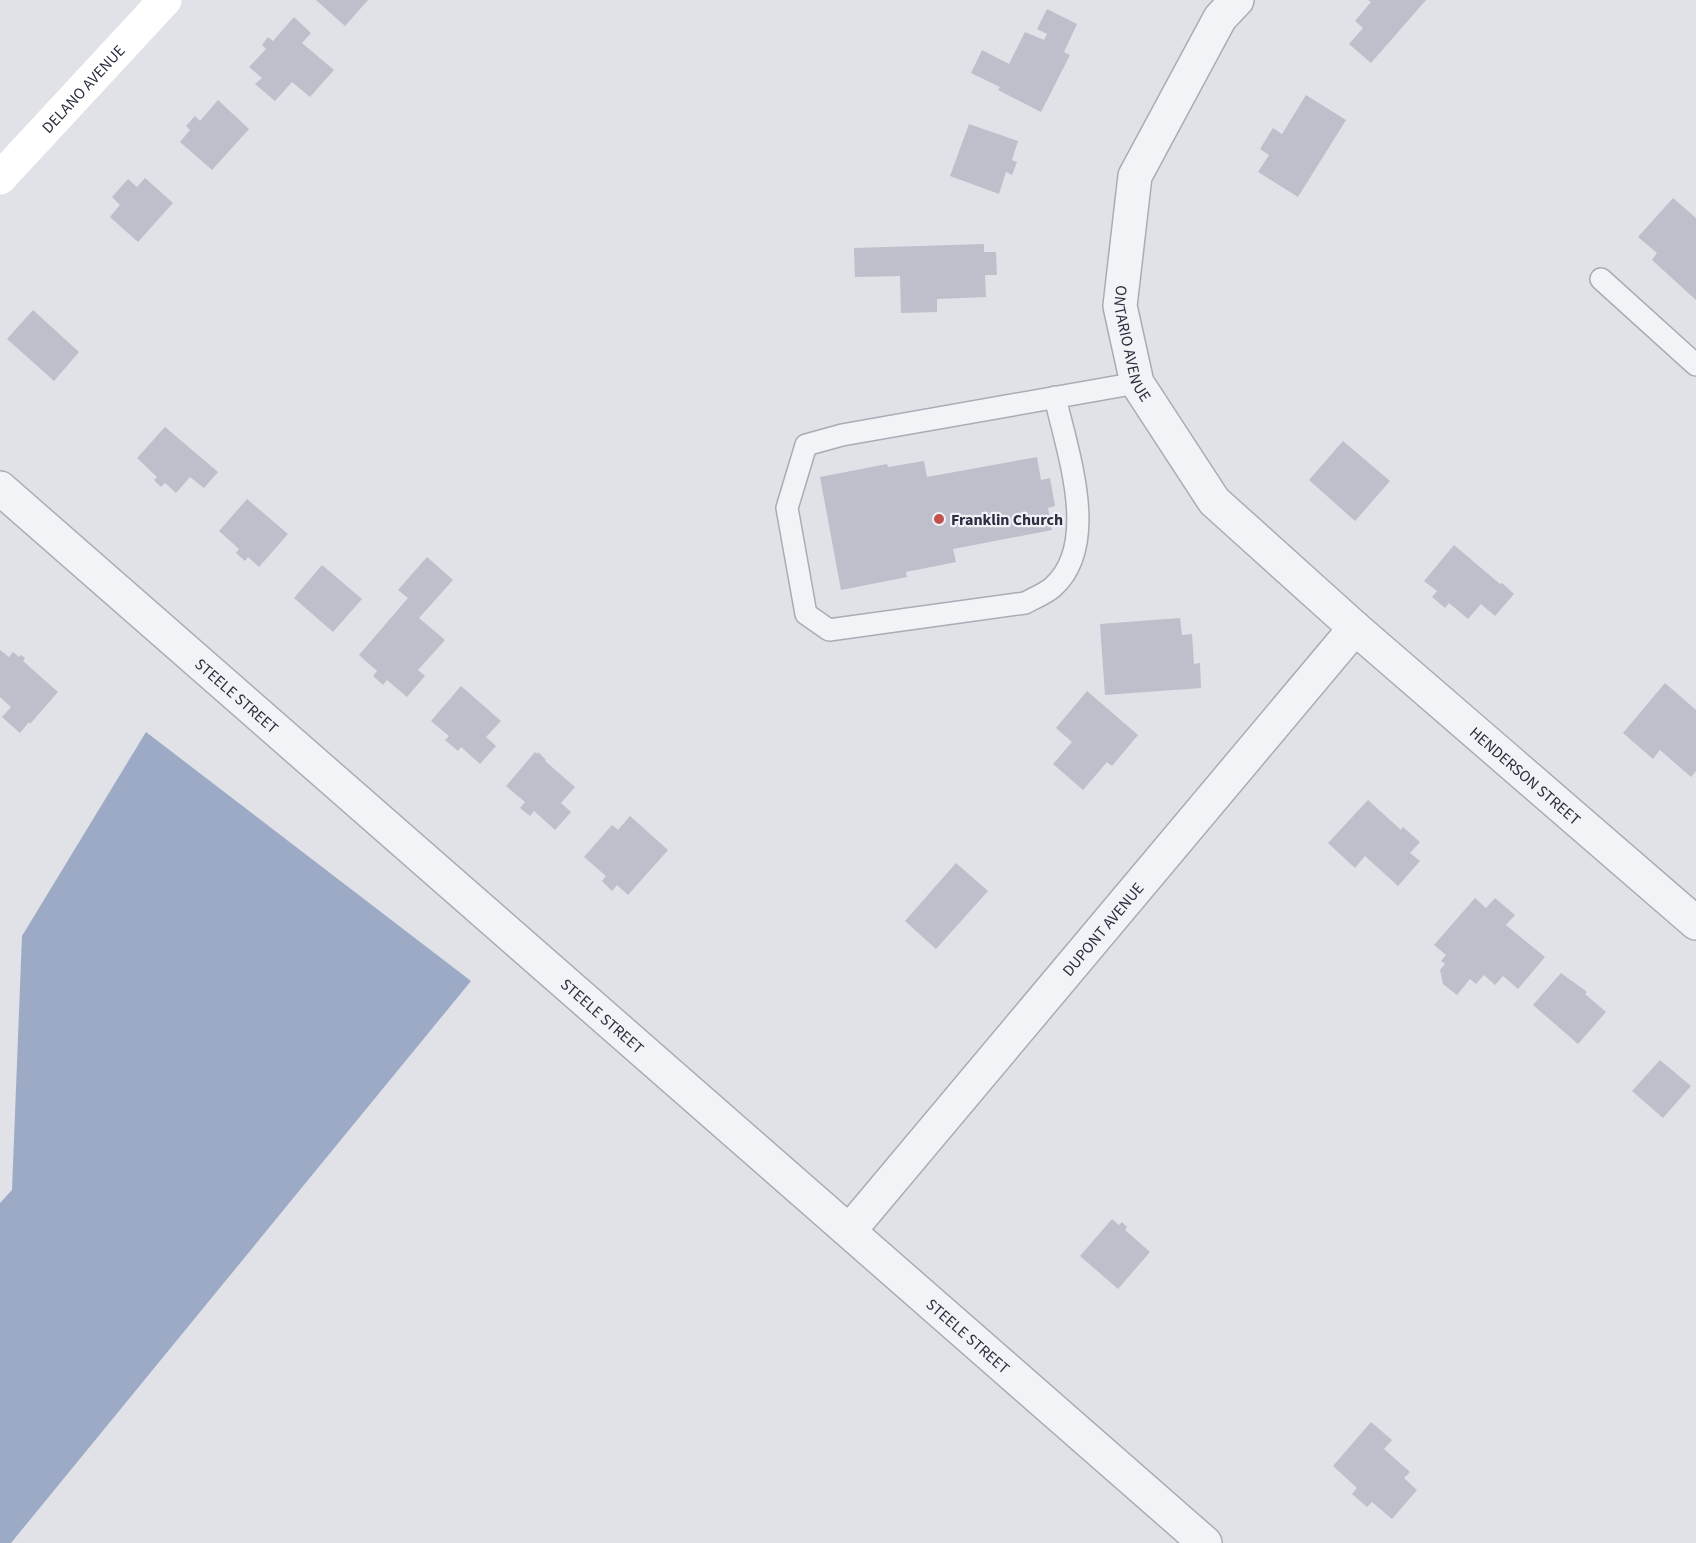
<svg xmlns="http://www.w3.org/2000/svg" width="1696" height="1543" font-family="'Source Sans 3',sans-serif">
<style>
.water{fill:#9daac5}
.building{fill:#bdc0ca}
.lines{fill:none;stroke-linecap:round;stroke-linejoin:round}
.lane-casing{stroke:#a9acb5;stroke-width:24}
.street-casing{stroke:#a9acb5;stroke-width:36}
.lane{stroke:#f2f3f6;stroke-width:21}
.street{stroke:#f2f3f6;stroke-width:33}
.secondary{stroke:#fff;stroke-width:33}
.poi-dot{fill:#c4514d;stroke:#eff1f6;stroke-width:2}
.labels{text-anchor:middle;stroke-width:4.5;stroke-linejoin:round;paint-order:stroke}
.street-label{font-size:16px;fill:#2a2e3e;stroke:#eff1f6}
.poi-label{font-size:16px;font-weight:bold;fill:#2a2e3e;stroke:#eff1f6;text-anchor:start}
</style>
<rect width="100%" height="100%" fill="#e0e2e8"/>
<path class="water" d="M146 732 471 981 11 1543H0V1203L12 1190 22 936Z"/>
<g class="building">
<path d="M316 0H368L345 26Z"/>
<path d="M1368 0H1426L1371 63 1349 44 1363 28 1355 21 1371 2Z"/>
<path d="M1047 9 1077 24 1064 52 1070 55 1041 112 998 90 1000 87 971 73 982 50 1009 64 1025 32 1044 40 1047 34 1037 29Z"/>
<path d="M294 17 311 33 302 43 334 70 310 97 292 82 275 101 255 84 262 78 249 67 266 49 262 45 268 37 273 41Z"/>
<path d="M1306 95 1346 120 1298 197 1258 172 1269 155 1260 149 1273 128 1282 134Z"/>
<path d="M218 100 249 129 212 170 180 142 190 130 186 126 195 116 200 121Z"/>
<path d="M969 124 1018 141 1012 160 1017 162 1012 175 1006 172 999 194 950 176Z"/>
<path d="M145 178 173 203 138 242 110 217 120 205 112 197 128 179 137 187Z"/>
<path d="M1673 198 1696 218V300L1652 260 1657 253 1638 237Z"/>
<path d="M984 244V252H996L997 275H985L986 297 937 299V312L901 313 900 276 855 277 854 248Z"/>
<path d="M33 310 79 352 54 381 7 339Z"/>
<path d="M165 427 218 472 204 488 190 477 176 493 165 483 161 487 154 480 157 477 137 458Z"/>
<path d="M1343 441 1390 481 1355 521 1309 480Z"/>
<path d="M1037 457 1041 480 1050 478 1055 506 1048 508 1052 530 953 549 956 562 906 572 907 577 841 590 820 477 887 464 888 467 924 461 927 477Z"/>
<path d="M247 499 288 534 259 567 248 557 245 561 236 553 239 549 219 531Z"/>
<path d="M1454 545 1500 584 1502 583 1514 594 1495 616 1481 604 1468 619 1449 603 1445 608 1432 597 1437 591 1424 581Z"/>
<path d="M427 557 453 580 419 618 445 640 418 670 425 676 407 697 387 680 383 685 373 676 377 671 359 655 408 598 398 590Z"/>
<path d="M322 565 362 599 333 632 294 598Z"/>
<path d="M1180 618 1182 635 1192 634 1194 664 1200 663 1201 688 1105 695 1100 624Z"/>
<path d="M0 650 9 657 13 652 19 657 21 655 25 658 23 661 58 692 30 724 29 722 20 733 2 717 11 707 0 697Z"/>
<path d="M1665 683 1696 710V771L1691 777 1660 750 1653 759 1623 733Z"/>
<path d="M461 686 501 721 486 737 496 746 480 764 461 747 458 751 445 740 449 736 431 721Z"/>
<path d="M1087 691 1138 735 1112 766 1107 762 1083 790 1053 764 1072 742 1056 728Z"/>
<path d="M535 752 537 754 538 752 546 760 545 761 575 787 561 803 571 812 555 830 534 811 530 816 520 808 525 802 506 786Z"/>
<path d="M1368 800 1401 830 1403 827 1420 842 1410 853 1420 861 1398 886 1365 856 1355 868 1328 843Z"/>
<path d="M630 816 668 850 628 895 617 885 612 891 602 881 606 876 584 857 612 825 618 830Z"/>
<path d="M956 863 988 891 936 949 905 921Z"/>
<path d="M1475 898 1486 908 1495 898 1515 915 1506 925 1545 957 1518 989 1503 976 1495 985 1484 975 1476 984 1470 979 1457 995 1443 984 1440 970 1445 964 1441 961 1446 955 1434 945Z"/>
<path d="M1561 973 1587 992 1585 994 1606 1012 1578 1044 1533 1005Z"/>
<path d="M1660 1060 1691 1086 1663 1118 1632 1091Z"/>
<path d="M1112 1219 1119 1225 1122 1222 1127 1227 1125 1230 1150 1252 1118 1289 1080 1256Z"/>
<path d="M1371 1422 1392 1440 1384 1449 1410 1472 1404 1478 1417 1490 1392 1519 1372 1502 1367 1507 1352 1494 1357 1488 1333 1466Z"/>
</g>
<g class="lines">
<defs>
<g id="lane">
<path d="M1601 279 1696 365"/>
<path d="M1055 397C1067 451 1101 544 1053 587 1045 594 1034 598 1025 603L829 630 806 614 787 508 806 445 842 435 1137 383"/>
</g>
<g id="street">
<path id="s1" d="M1237 0 1220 18 1135 176 1120 306 1137 383 1214 501 1355 628 1696 923"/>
<path id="s2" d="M0 488 1205 1543"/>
<path id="s3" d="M850 1230 1355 628"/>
</g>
</defs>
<use href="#lane" class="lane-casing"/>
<use href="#street" class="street-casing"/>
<use href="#lane" class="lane"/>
<use href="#street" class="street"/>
<path class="secondary" id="s4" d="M0 178 165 0"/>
</g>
<circle class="poi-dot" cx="939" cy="519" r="6"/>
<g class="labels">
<g class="street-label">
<text dy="6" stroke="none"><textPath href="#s4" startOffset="122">DELANO AVENUE</textPath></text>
<text dy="6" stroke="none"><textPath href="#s1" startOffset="374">ONTARIO AVENUE</textPath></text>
<text dy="6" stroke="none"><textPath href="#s2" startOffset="315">STEELE STREET</textPath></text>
<text dy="6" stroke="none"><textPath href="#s1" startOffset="970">HENDERSON STREET</textPath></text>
<text dy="6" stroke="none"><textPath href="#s3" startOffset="393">DUPONT AVENUE</textPath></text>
<text dy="6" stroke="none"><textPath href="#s2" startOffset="801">STEELE STREET</textPath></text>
<text dy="6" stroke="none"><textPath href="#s2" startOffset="1287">STEELE STREET</textPath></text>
</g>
<g class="poi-label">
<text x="951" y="525">Franklin Church</text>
</g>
</g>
</svg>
